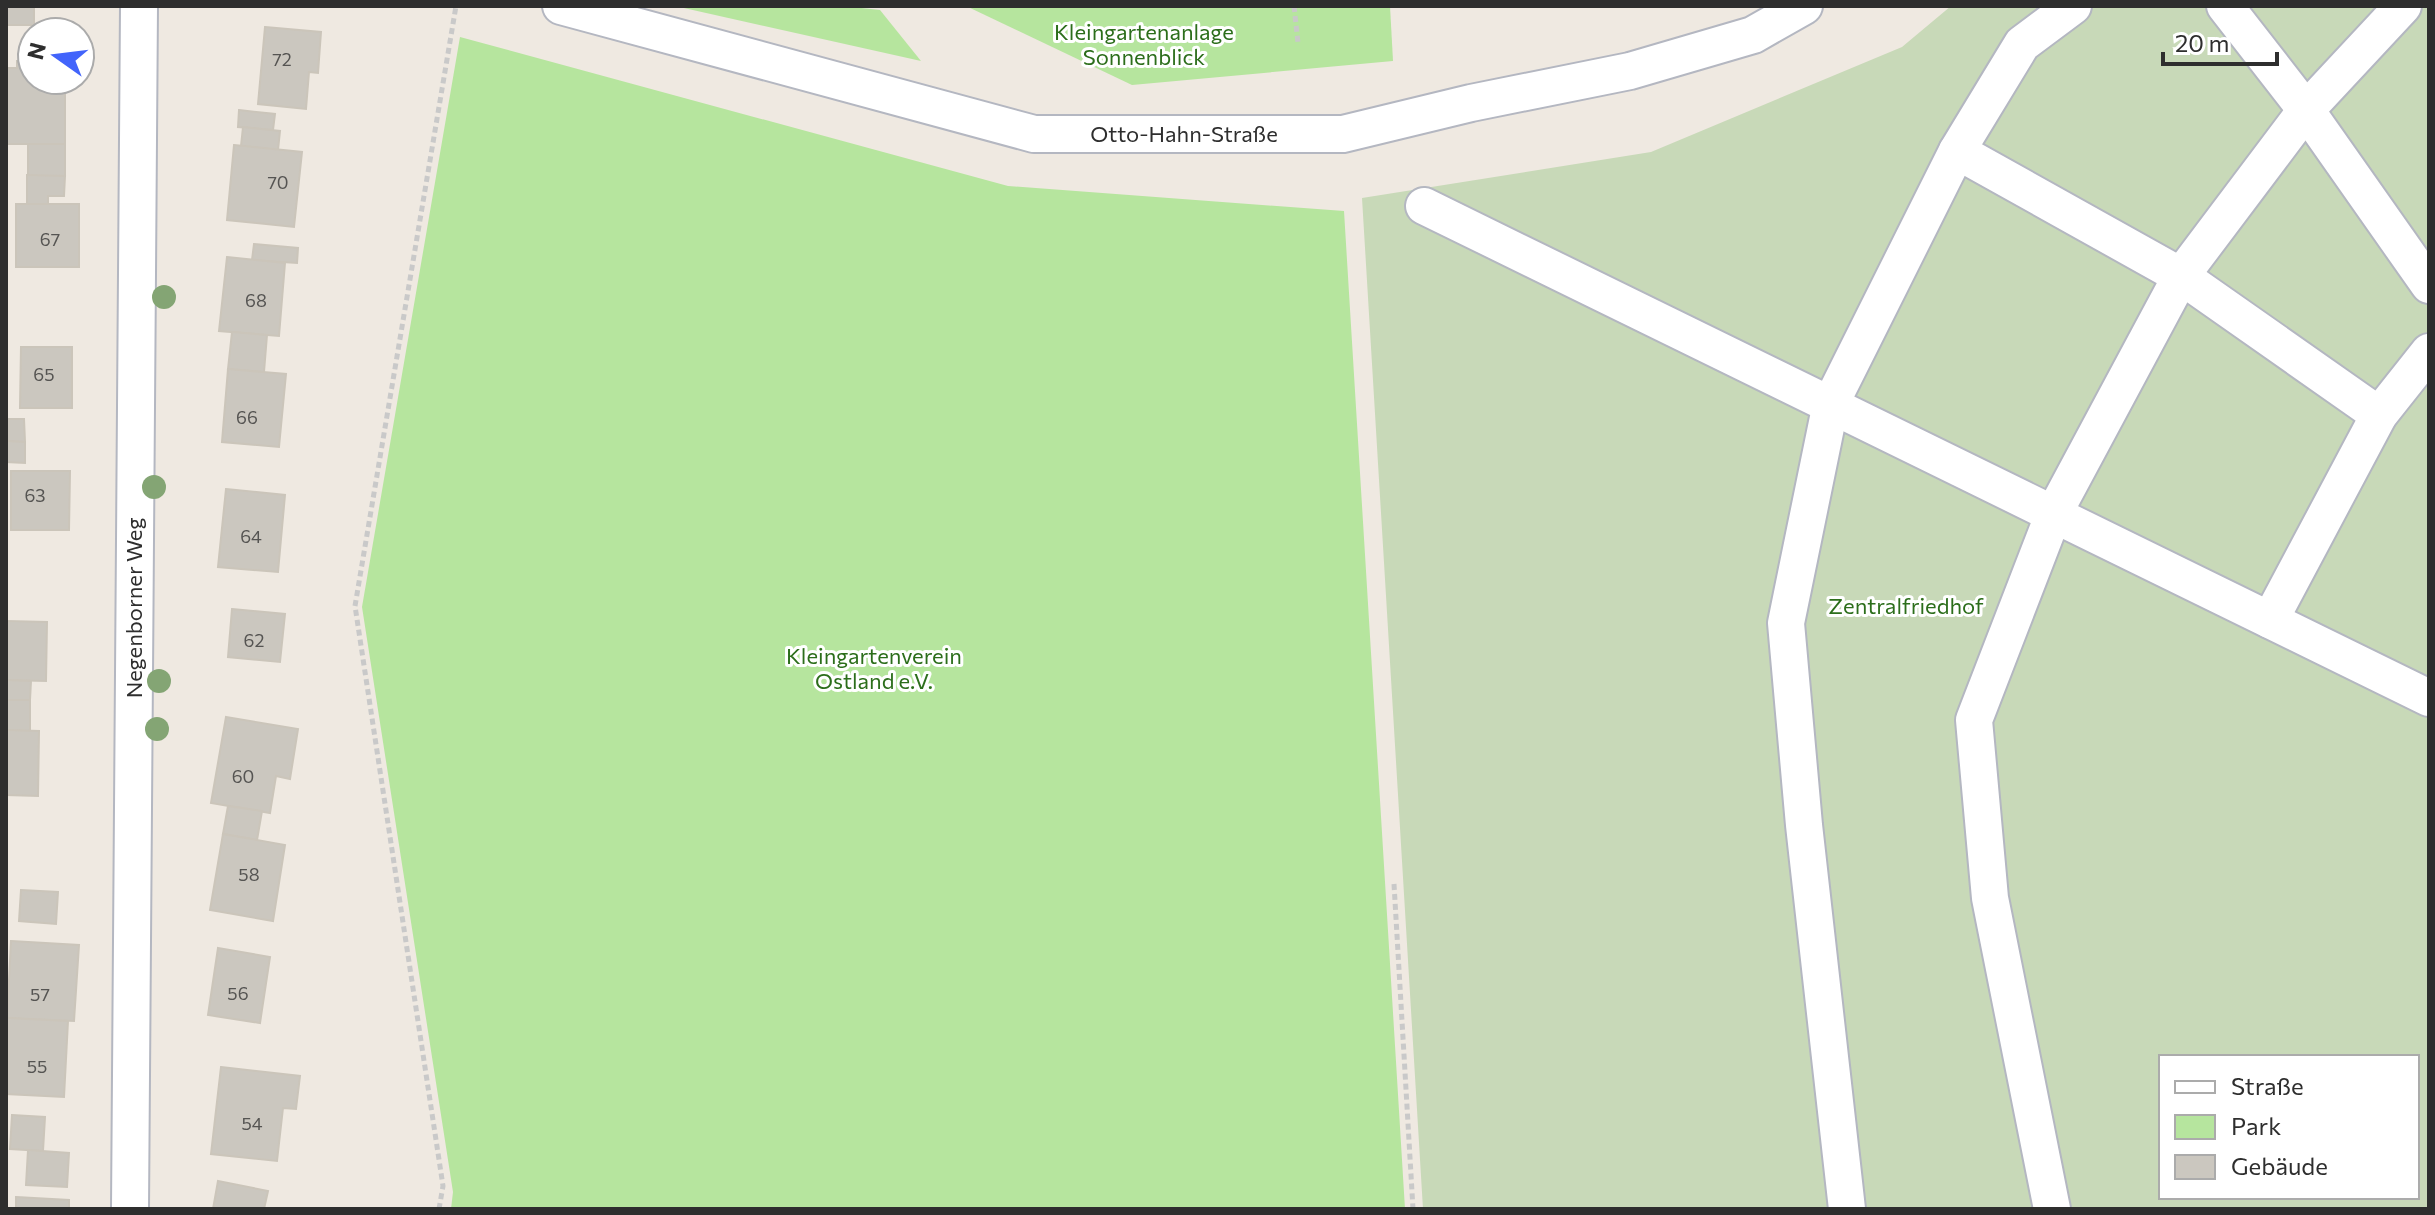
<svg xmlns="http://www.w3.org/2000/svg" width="2435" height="1215" font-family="Commissioner,sans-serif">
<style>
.green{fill:#b6e59e}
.cemetery{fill:#c8d9b8;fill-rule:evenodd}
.building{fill:#cbc7bf;stroke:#cbc5ba;stroke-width:2}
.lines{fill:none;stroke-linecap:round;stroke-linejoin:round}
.minor-casing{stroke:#b4b7c1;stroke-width:40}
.path{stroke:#c9c9c9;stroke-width:5;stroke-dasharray:6 4;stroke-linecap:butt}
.minor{stroke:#fff;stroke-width:36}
.tree{fill:#84a574}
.labels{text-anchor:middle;stroke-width:6;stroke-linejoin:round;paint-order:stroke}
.number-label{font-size:18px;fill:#555452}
.park-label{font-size:22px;fill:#2c6e1b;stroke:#fff}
.street-label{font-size:22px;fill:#2e2e2e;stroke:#fff}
</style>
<rect width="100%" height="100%" fill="#efe9e1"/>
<g class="green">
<path d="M675 6H843L880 10 921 61Z"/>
<path d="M966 6H1390L1393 61 1132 85Z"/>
<path d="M460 37 1008 186 1344 211 1405 1209H451L453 1192 362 607Z"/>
</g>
<path class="cemetery" d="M1951 6H2429V1209H1423L1362 198 1651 152 1902 47ZM2161 1057H2417V1197H2161Z"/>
<g class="building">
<rect x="6" y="6" width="28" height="19"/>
<path d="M265 27 321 32 318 73 309 72 306 109 258 104Z"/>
<path d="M17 61 32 62V80H65V144H6V68H17Z"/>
<path d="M239 110 275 114 273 130 238 127Z"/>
<path d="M243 127 280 131 278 150 241 146Z"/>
<rect x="28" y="144" width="37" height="32"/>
<path d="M234 145 302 152 294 227 227 220Z"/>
<path d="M27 175 65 176 64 196H48V204H27Z"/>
<rect x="16" y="204" width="63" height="63"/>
<path d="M254 244 298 248 297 263 252 260Z"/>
<path d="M227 257 285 263 279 336 219 331Z"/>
<path d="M232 332 267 335 264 372 228 369Z"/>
<path d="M21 347H72V408H20Z"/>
<path d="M228 369 286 374 279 447 222 442Z"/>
<path d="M6 419H24L25 442 6 441Z"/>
<path d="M6 441 25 442V463L6 462Z"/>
<path d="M11 471H70L69 530H11Z"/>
<path d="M226 489 285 495 278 572 218 567Z"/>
<path d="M232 609 285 614 280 662 228 657Z"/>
<path d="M6 621 47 622 46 681 6 680Z"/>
<path d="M6 680 31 681 30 700H6Z"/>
<path d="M6 700H30V731L6 730Z"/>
<path d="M226 717 298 729 290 779 276 776 270 813 211 803Z"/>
<path d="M6 730 39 731 38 796 6 795Z"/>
<path d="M228 806 262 811 257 840 223 834Z"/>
<path d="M223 834 285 845 273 921 210 910Z"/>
<path d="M21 890 58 892 56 924 19 921Z"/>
<path d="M11 941 79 945 74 1021 7 1018Z"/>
<path d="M218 948 270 957 260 1023 208 1015Z"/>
<path d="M6 1018 68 1021 64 1097 6 1094Z"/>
<path d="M221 1067 300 1076 296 1109 283 1108 277 1161 211 1154Z"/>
<path d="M12 1115 45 1117 43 1151 10 1149Z"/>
<path d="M28 1150 69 1153 67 1187 26 1185Z"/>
<path d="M218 1181 268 1191 264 1209H213Z"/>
<path d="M16 1197 69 1200V1209H16Z"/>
</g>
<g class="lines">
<defs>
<g id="minor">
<path d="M561 6 1034 134H1343L1471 103 1630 71 1753 35 1804 6"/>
<path d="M2225 6 2306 110 2429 285"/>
<path d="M1957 151 2181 276 2379 415"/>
<path d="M1424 206 2429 698"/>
<path d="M2270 620 2379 415 2429 352"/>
<path d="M130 1209 139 6"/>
<path d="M1847 1209 1804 825 1786 623 1831 403 1957 151 2022 44 2073 6"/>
<path d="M2052 1209 1990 898 1974 720 2054 513 2181 276 2306 110 2403 6"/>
</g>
</defs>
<use href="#minor" class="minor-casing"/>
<g class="path">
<path d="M1294 6 1298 43"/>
<path d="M1394 884 1413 1209"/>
<path d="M439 1209 443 1186 355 606 456 6"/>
</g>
<use href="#minor" class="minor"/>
</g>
<g class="tree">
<circle cx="164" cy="297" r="12"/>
<circle cx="154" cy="487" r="12"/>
<circle cx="159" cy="681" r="12"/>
<circle cx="157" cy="729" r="12"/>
</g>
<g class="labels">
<g class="number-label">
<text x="282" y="66">72</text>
<text x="278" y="189">70</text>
<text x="50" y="246">67</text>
<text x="256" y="307">68</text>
<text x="44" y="381">65</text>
<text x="247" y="424">66</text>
<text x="35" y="502">63</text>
<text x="251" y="543">64</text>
<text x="254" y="647">62</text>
<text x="243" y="783">60</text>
<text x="249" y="881">58</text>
<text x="238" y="1000">56</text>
<text x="40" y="1001">57</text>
<text x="37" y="1073">55</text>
<text x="252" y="1130">54</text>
</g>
<g class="park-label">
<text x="1144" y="40">Kleingartenanlage<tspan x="1144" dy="25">Sonnenblick</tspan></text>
<text x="1906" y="614">Zentralfriedhof</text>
<text x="874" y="664">Kleingartenverein<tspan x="874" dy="25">Ostland e.V.</tspan></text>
</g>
<g class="street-label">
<text x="1184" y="142">Otto-Hahn-Straße</text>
<text transform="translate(134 608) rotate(-90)" y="8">Negenborner Weg</text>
</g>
</g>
<rect width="2435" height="1215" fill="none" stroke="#2e2e2e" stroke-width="16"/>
<rect x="2159" y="1055" width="260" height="144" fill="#ffffff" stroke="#ababab" stroke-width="2"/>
<rect x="2175" y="1081" width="40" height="12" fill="#ffffff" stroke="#ababab" stroke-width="2"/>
<text x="2231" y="1095" font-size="24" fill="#2e2e2e">Straße</text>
<rect x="2175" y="1115" width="40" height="24" fill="#b6e59e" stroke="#ababab" stroke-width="2"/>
<text x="2231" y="1135" font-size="24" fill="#2e2e2e">Park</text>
<rect x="2175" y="1155" width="40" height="24" fill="#cbc7bf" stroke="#ababab" stroke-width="2"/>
<text x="2231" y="1175" font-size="24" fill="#2e2e2e">Gebäude</text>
<g transform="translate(56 56) rotate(284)"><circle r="38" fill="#ffffff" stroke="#ababab" stroke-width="2"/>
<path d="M0-6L14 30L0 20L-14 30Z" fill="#4264fb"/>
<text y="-12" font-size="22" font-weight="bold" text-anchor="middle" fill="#2e2e2e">N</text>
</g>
<path d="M2163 52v12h114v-12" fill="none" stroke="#2e2e2e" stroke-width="4"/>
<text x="2175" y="52" font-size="24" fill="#2e2e2e" stroke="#ffffff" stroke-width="6" paint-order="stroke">20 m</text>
</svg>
